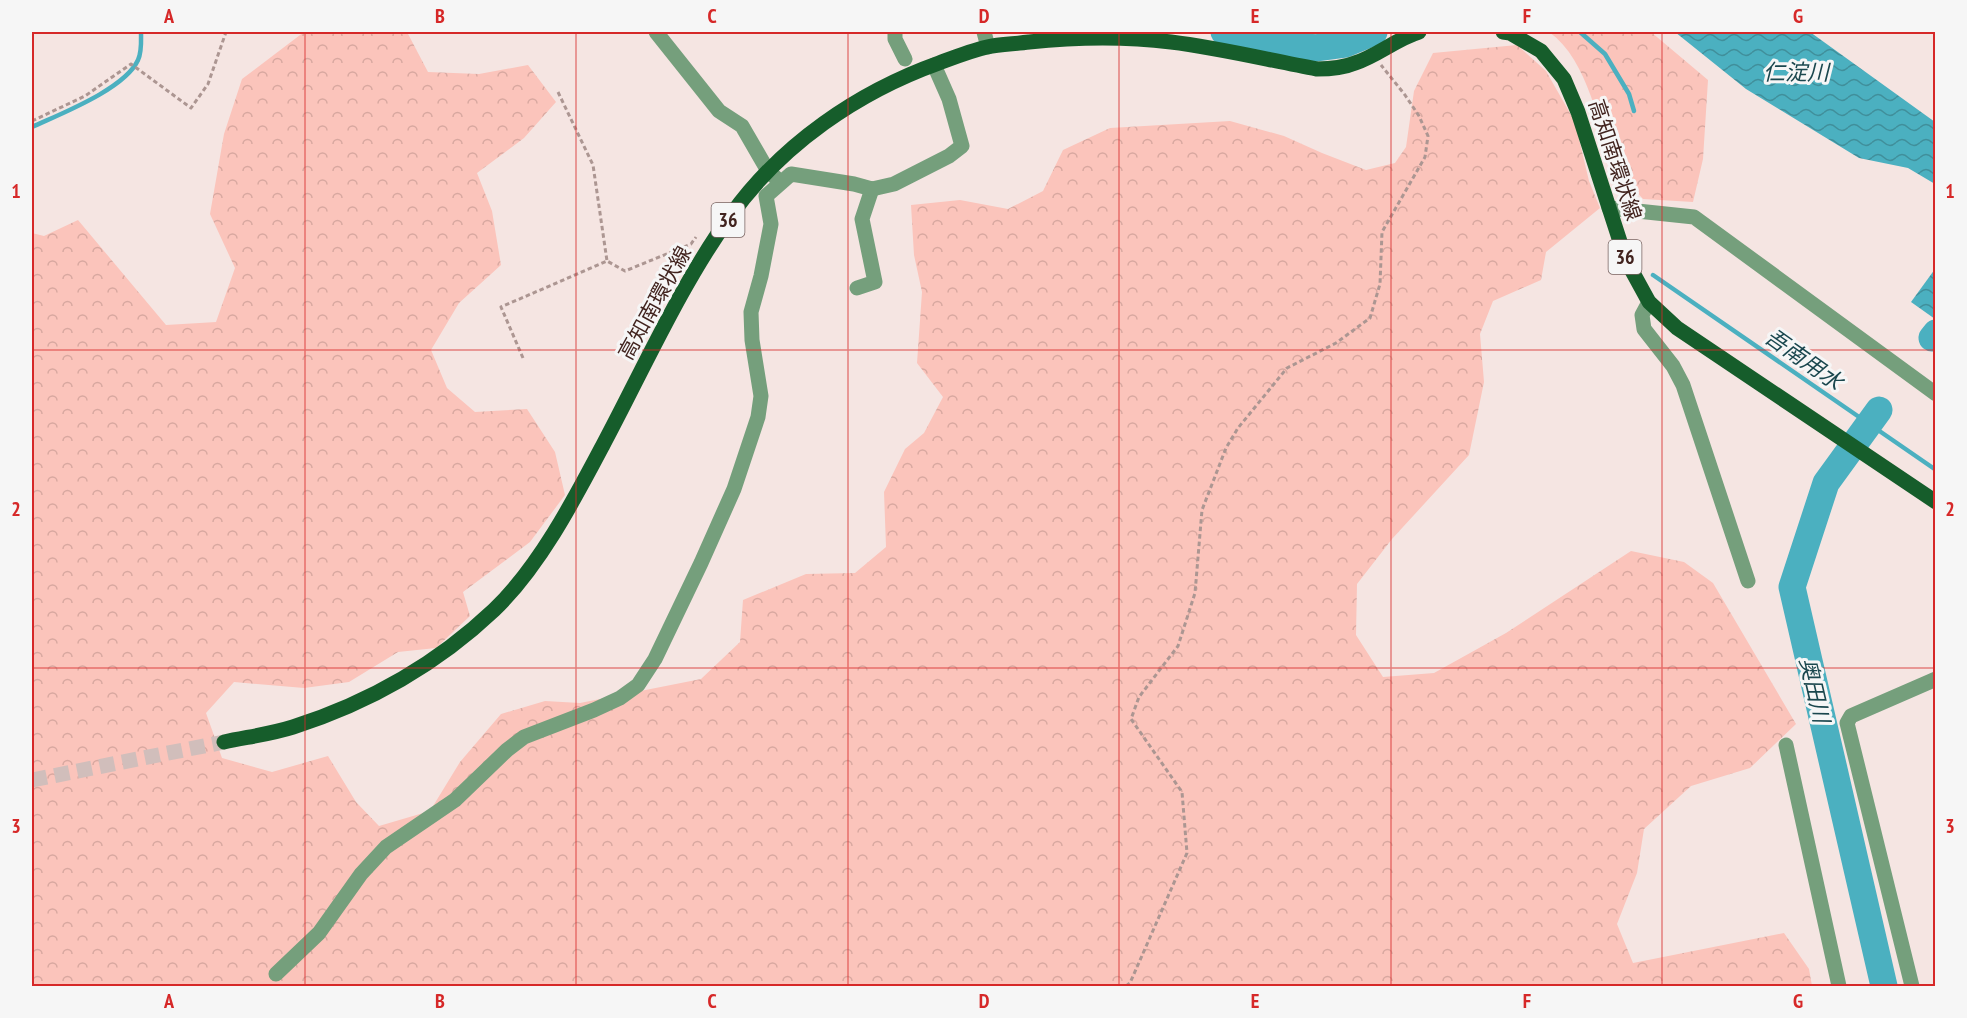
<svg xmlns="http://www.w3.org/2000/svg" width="1967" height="1018" font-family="'PT Sans Narrow','Noto Sans JP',sans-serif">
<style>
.forest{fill:url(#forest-crowns)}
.water{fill:url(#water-waves)}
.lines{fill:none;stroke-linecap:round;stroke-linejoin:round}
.stream{stroke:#4bb0c0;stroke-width:4.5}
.river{stroke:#4bb0c0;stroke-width:27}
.major-tunnel{stroke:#d1bebb;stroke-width:15;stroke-dasharray:15 8;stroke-linecap:butt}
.path{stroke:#ac9692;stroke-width:3;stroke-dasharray:4.5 3;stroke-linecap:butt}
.minor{stroke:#759f7c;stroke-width:15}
.major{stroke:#165d2b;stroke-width:15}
.grid{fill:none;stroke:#d62828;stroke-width:1.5;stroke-opacity:0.55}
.labels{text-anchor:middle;stroke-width:6;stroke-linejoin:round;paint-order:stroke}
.shield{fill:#f6f6f6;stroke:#786360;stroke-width:1.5}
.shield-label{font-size:20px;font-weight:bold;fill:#42241f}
.street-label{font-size:21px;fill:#42241f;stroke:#f6f6f6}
.water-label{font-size:22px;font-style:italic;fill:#1a474e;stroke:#f6f6f6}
.neatline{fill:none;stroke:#d62828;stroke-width:2}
.grid-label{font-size:20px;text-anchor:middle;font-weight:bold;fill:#d62828}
</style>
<defs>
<pattern id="forest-crowns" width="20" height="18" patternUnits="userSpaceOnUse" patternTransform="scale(1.5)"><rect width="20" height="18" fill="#fbc4bb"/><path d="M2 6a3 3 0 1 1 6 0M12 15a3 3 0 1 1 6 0" fill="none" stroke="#d8a8a0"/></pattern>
<pattern id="water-waves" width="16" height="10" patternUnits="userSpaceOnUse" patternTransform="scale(1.5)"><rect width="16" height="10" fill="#4bb0c0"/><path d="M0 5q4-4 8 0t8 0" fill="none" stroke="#408f9b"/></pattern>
</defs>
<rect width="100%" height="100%" fill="#f5e5e2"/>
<g class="forest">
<path d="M304 32H407L428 72 479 74 528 65 556 102 524 138 477 173 492 211 501 265 459 303 431 350 447 388 475 412 527 409 555 452 565 495 530 542 463 592 470 616 436 648 398 652 349 682 304 688 234 682 206 713 222 758 272 772 328 756 356 802 379 826 430 811 460 762 501 714 545 701 580 703 701 679 740 642 743 600 806 574 855 573 886 547 884 492 905 449 924 433 943 397 917 363 922 292 914 255 911 205 960 200 1008 209 1043 191 1063 150 1110 128 1230 121 1284 136 1322 153 1366 170 1395 163 1406 147 1414 91 1433 53 1517 45 1546 71 1575 122 1589 181 1600 208 1546 252 1541 280 1493 301 1480 334 1484 382 1469 455 1392 539 1357 584 1356 635 1383 677 1434 673 1506 633 1631 551 1684 562 1713 583 1796 724 1750 768 1691 786 1644 829 1637 873 1617 924 1633 963 1784 933 1809 969 1812 986H32V233L44 236 78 220 166 325 216 322 235 268 210 214 224 134 242 79Z"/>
<path d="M1549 32H1651L1708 80 1703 159 1693 202 1643 199C1635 190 1625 180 1619 170 1596 127 1590 61 1549 32Z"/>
</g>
<g class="water">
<path d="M1675 32H1810L1935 122V184L1908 168 1859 158 1746 89Z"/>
<path d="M1935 269V319L1911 302Z"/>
</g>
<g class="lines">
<g class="stream">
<path d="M1580 32 1605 54 1629 94 1634 111"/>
<path d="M32 127C60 114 125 89 138 60 142 52 141 40 141 32"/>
<path d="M1653 275 1936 470"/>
</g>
<g class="river">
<path d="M1224 32 1315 48 1345 44 1374 32"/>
<path d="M1932 338 1936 333"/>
<path d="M1879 410 1826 483 1792 587 1884 986"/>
</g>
<path class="major-tunnel" d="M32 780 224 742"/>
<g class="path">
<path d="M558 92 593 165 607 261"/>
<path d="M32 121 85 96 131 64 191 108 208 84 226 32"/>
<path d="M523 358 501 307 607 261 625 271 691 244 696 237"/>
<path d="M1126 986 1130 983 1187 853 1182 792 1131 719 1139 697 1178 646 1195 593 1202 510 1226 448 1238 428 1287 368 1336 343 1370 318 1380 284 1382 232 1425 157 1428 136 1419 116 1405 95 1381 65"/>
</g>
<g class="minor">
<path d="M656 32 719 111 742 126 768 171 776 178"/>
<path d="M895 32V39L905 59"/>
<path d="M984 32 988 47"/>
<path d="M1609 208 1694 217 1936 394"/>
<path d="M857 288 875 282 862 219 872 189"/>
<path d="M1649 302 1642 315 1644 329 1673 366 1683 385 1748 581"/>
<path d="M1786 745 1839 986"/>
<path d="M276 974 319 933 361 874 386 847 455 800 507 750 524 737 594 710 620 698 638 685 655 659 701 563 734 489 758 417 761 396 752 340 751 312 761 276 771 224 766 196 791 174 854 184 872 189 894 184 949 156 962 146 949 99 934 65"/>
<path d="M1912 986 1847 723 1851 716 1936 679"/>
</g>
<g class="major">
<path d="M1503 32 1510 33 1541 51 1564 79 1578 112 1626 260 1649 302 1677 328 1936 502"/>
<path d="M224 742C247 737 271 734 293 727 368 703 436 665 494 610 539 567 574 500 603 445 643 370 681 284 731 215 782 144 858 92 939 63 955 57 970 51 987 47 1000 44 1015 44 1029 42 1076 37 1123 36 1171 42 1220 48 1268 60 1317 69 1330 69 1343 68 1355 63 1377 56 1396 39 1419 32"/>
</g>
</g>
<path class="grid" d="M305 32V986M576 32V986M848 32V986M1119 32V986M1391 32V986M1662 32V986M32 350H1936M32 668H1936"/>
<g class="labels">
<g class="shield">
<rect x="711.5" y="203" width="33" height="34" rx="4.5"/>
<rect x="1608.5" y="240" width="33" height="34" rx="4.5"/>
</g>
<g class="shield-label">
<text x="728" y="227">36</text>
<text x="1625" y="264">36</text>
</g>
<g class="street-label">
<text transform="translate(1615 160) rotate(72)" y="7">高知南環状線</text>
<text transform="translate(655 303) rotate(-61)" y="7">高知南環状線</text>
</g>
<g class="water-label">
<text x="1796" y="80">仁淀川</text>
<text transform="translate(1804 359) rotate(35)" y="8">吾南用水</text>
<text transform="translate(1815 690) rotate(77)" y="8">奥田川</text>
</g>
</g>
<rect width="1967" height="1018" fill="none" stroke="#f6f6f6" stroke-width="66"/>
<rect x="33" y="33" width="1901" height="952" class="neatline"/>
<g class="grid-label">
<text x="169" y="23">A</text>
<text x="440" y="23">B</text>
<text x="712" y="23">C</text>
<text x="984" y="23">D</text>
<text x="1255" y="23">E</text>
<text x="1527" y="23">F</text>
<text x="1798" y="23">G</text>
<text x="16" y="198">1</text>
<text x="1950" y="198">1</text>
<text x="16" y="516">2</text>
<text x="1950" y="516">2</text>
<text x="16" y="833">3</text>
<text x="1950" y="833">3</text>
<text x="169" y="1008">A</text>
<text x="440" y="1008">B</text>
<text x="712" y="1008">C</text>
<text x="984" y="1008">D</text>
<text x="1255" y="1008">E</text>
<text x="1527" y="1008">F</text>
<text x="1798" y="1008">G</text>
</g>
</svg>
